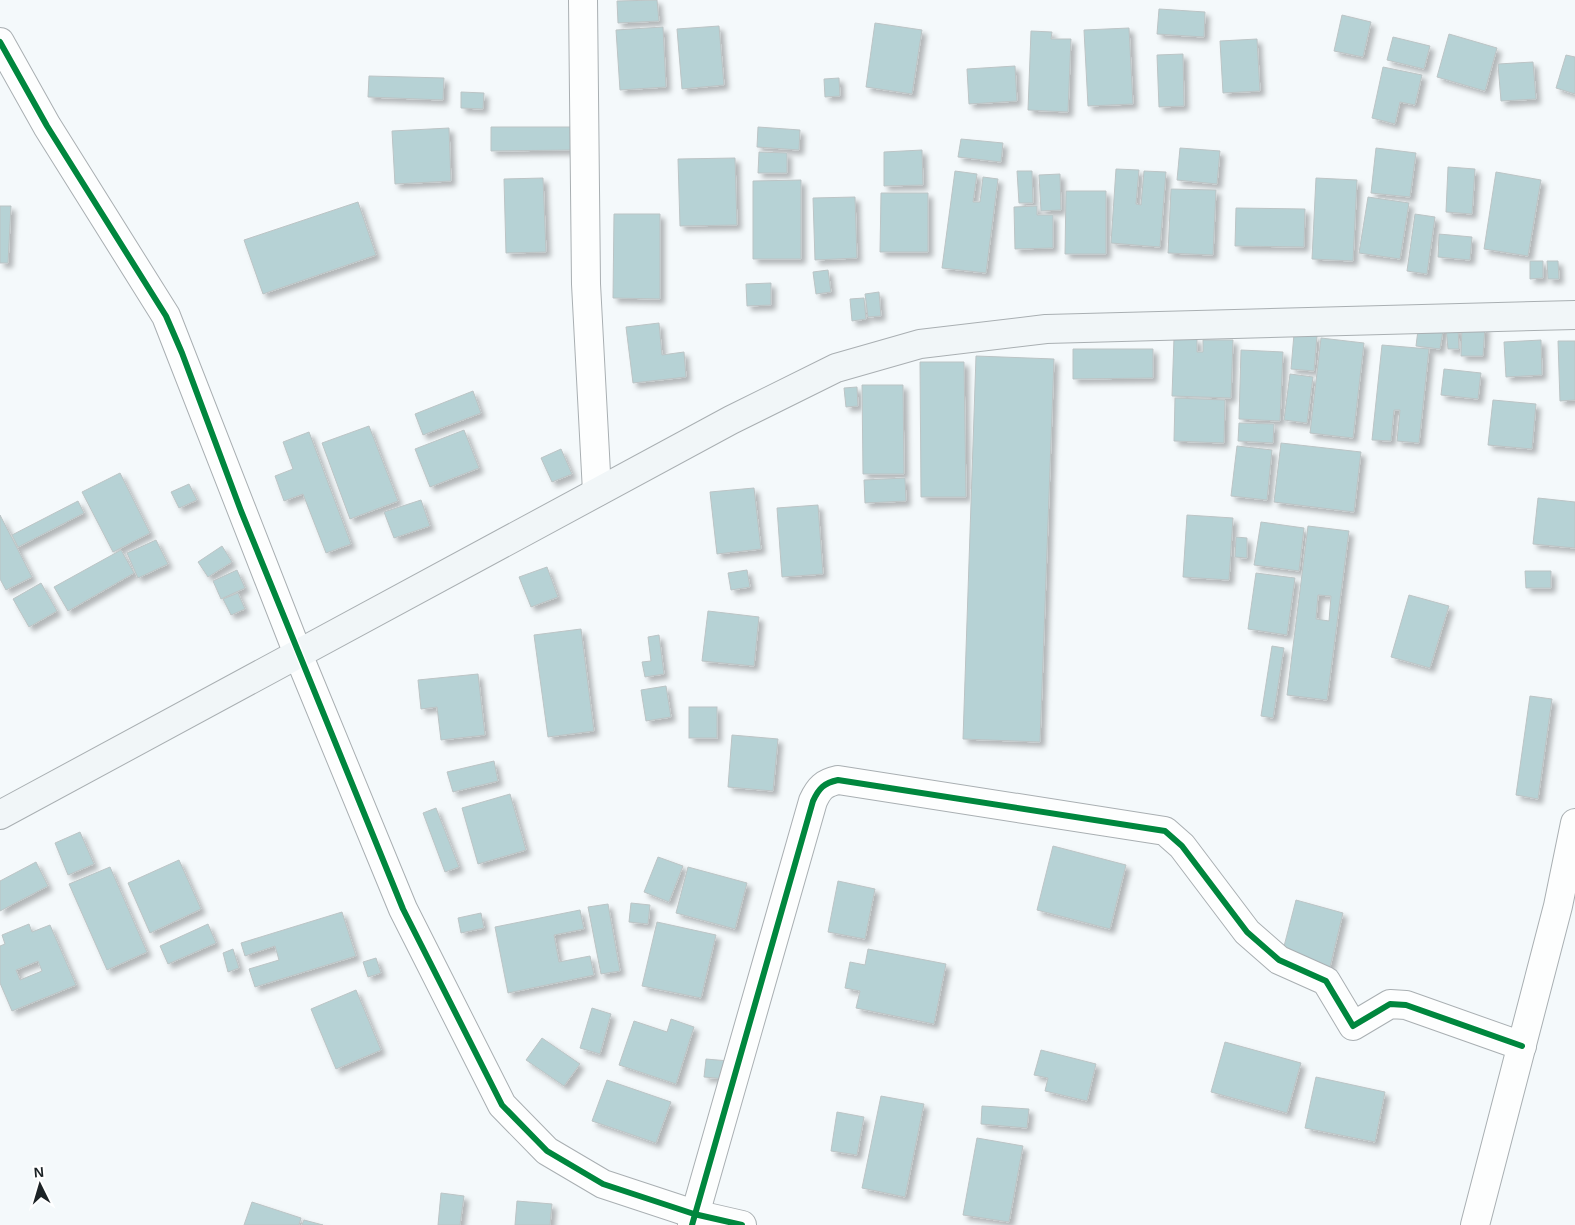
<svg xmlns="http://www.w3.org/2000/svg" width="1575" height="1225" font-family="Arial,sans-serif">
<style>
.building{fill:#b6d2d5;stroke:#bcc4c5;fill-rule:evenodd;filter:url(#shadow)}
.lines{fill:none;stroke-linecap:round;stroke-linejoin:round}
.minor-casing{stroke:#a9afb2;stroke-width:30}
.tertiary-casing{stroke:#a9afb2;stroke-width:30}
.secondary-casing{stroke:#a9afb2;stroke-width:30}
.minor{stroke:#fdfefe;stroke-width:28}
.tertiary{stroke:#fdfefe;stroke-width:28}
.secondary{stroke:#f1f6f8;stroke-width:28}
.cycleway-casing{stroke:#fff;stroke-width:9}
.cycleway{stroke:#00873e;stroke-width:6}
</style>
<defs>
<filter id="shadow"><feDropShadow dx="4.5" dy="4.5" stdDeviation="2.5" flood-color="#0004"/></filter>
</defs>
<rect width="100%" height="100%" fill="#f4f9fb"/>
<g class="building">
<path d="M657 0 659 21 618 23 617 1Z"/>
<path d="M1159 9 1205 12 1204 37 1157 34Z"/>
<path d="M1342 15 1371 22 1363 57 1334 51Z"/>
<path d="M875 23 922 30 912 94 866 87Z"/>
<path d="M719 26 724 85 682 89 677 29Z"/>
<path d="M663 27 666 87 620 90 616 30Z"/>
<path d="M1129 28 1133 104 1088 106 1084 30Z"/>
<path d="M1031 31 1052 32 1051 39H1071L1068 112 1028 110Z"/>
<path d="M1449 34 1497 48 1485 91 1437 77Z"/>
<path d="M1393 37 1430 46 1424 69 1387 60Z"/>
<path d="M1257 39 1260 91 1223 93 1220 41Z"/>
<path d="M1183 54 1184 106 1159 107 1157 55Z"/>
<path d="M1566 55 1575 57V94L1556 88Z"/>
<path d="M1533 62 1536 99 1501 101 1498 64Z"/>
<path d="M1015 66 1017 101 969 104 967 69Z"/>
<path d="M1383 67 1422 75 1415 105 1400 102 1395 124 1372 118Z"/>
<path d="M369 76 444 78 443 100 368 97Z"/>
<path d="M839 78 840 96 825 97 824 79Z"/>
<path d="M461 92 484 93 483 109 461 108Z"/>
<path d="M491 127H572L571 150 491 151Z"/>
<path d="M758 127 800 130 799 150 757 147Z"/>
<path d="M449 128 451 181 395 184 392 131Z"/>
<path d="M961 139 1003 143 1001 162 958 157Z"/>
<path d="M1180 148 1220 151 1217 184 1177 180Z"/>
<path d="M1376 148 1416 153 1410 197 1371 193Z"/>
<path d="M922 150 923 185 884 186V152Z"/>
<path d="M759 152 787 153V173H758Z"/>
<path d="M735 158 737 225 680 226 678 159Z"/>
<path d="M1448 167 1475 169 1472 214 1446 212Z"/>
<path d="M1116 169 1139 170 1136 204 1141 205 1144 171 1166 172 1160 247 1111 243Z"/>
<path d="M955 171 977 174 973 202H980L983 177 998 179 986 273 942 268Z"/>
<path d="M1017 171H1032L1033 203H1019Z"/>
<path d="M1496 172 1541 180 1528 256 1484 249Z"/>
<path d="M1060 174 1061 210 1041 211 1039 175Z"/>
<path d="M543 178 546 252 506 253 504 179Z"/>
<path d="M1316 178 1357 180 1353 261 1312 259Z"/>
<path d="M801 180V259H753V181Z"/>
<path d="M1171 189 1216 190 1213 255 1168 253Z"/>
<path d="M1066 191H1106V254H1065Z"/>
<path d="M881 193H928V252H880Z"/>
<path d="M855 197 857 258 815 260 813 198Z"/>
<path d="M1368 197 1409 203 1400 259 1359 253Z"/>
<path d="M358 202 376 255 263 294 244 240Z"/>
<path d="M0 206H11L8 263H0Z"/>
<path d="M1037 206V215H1053V248L1015 249 1014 207Z"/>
<path d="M1236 208 1305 209 1304 247 1235 246Z"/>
<path d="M614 214H660V299L613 298Z"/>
<path d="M1415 214 1435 217 1427 274 1407 271Z"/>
<path d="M1439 234 1472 237 1470 260 1438 257Z"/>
<path d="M1530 261H1543V278L1530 279Z"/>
<path d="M1547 261H1558L1559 279H1548Z"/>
<path d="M828 270 831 292 816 294 813 272Z"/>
<path d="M771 283V305L747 306 746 284Z"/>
<path d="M879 292 881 316 868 317 865 294Z"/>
<path d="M864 298 866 319 852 321 850 299Z"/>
<path d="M1419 322 1444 325 1440 349 1416 346Z"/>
<path d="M659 323 662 355 684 352 686 377 633 383 626 327Z"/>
<path d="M1462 325 1485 326 1483 356H1461Z"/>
<path d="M1458 327 1459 349H1448L1446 328Z"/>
<path d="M1294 334 1317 336 1314 371 1291 369Z"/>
<path d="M1174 338 1197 339V352H1203V340H1233L1231 398 1172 396Z"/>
<path d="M1321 338 1364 343 1353 438 1310 433Z"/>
<path d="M1541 340 1542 375 1506 377 1504 342Z"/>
<path d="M1558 341H1575V400L1560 401Z"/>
<path d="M1382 345 1429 349 1419 443 1397 441 1400 410H1394L1391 441 1372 440Z"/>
<path d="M1073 349H1153V378L1073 379Z"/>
<path d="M1241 350 1283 352 1280 421 1239 419Z"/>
<path d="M976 356 1054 359 1040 742 963 739Z"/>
<path d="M920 362H964L966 497H921Z"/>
<path d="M1444 369 1481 373 1478 399 1441 395Z"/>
<path d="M1290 374 1313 377 1307 423 1284 420Z"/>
<path d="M862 385H903L904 474H863Z"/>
<path d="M857 387 858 406 846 407 844 388Z"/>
<path d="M473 391 481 413 423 435 415 414Z"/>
<path d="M1175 398 1225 400 1224 443 1174 441Z"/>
<path d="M1493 400 1536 404 1532 449 1488 445Z"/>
<path d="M1239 423 1274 424 1273 443 1238 441Z"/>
<path d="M369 426 398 501 350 519 322 443Z"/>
<path d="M464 430 479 468 430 487 415 449Z"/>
<path d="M309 432 351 544 326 553 303 494 284 501 275 476 293 469 283 442Z"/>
<path d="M1281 443 1361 452 1354 512 1274 502Z"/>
<path d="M1237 446 1272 450 1267 500 1231 496Z"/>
<path d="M561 449 572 474 552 482 541 458Z"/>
<path d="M120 473 150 533 113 552 82 492Z"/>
<path d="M905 478 906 501 865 503 864 480Z"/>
<path d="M189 484 197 500 179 508 171 492Z"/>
<path d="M754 488 761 549 717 554 710 492Z"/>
<path d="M1538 498 1575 502V548L1533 544Z"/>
<path d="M421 500 430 526 394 538 384 512Z"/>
<path d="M78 501 84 513 18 547 12 535Z"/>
<path d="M818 505 823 574 782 577 777 508Z"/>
<path d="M0 515 32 577 6 590 0 579Z"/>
<path d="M1187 515 1233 518 1229 580 1183 577Z"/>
<path d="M1261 522 1304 528 1299 571 1254 565Z"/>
<path d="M1308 526 1349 531 1327 700 1287 695ZM1318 595 1331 596 1329 621 1316 619Z"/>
<path d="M1236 537 1247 538V558L1235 557Z"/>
<path d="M156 540 168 564 138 578 127 553Z"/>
<path d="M222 546 232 562 208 577 198 562Z"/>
<path d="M121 550 134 573 68 611 54 587Z"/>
<path d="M547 567 558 597 531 607 519 577Z"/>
<path d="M237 570 245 588 221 599 213 581Z"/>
<path d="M747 570 750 587 731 590 728 573Z"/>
<path d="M1525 571H1551V588H1526Z"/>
<path d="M1256 573 1295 578 1287 635 1248 629Z"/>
<path d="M41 583 57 611 29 627 13 599Z"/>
<path d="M238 593 245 609 231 615 223 599Z"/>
<path d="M1409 595 1449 606 1430 668 1391 657Z"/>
<path d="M708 611 759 617 754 666 702 661Z"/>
<path d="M581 629 594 731 548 737 534 635Z"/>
<path d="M659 635 664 674 645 677 642 662 651 661 648 637Z"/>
<path d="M1272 646 1284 648 1273 718 1261 716Z"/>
<path d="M478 674 485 735 441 740 437 707 421 709 418 680Z"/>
<path d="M666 686 671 717 646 721 641 690Z"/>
<path d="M1530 696 1552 699 1538 799 1516 795Z"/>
<rect x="689" y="707" width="28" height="31"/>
<path d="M732 735 778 739 773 791 728 787Z"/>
<path d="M494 761 498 781 453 792 447 772Z"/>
<path d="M510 794 526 850 478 864 462 808Z"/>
<path d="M436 808 459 867 445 872 423 813Z"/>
<path d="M80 832 94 864 68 875 55 843Z"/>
<path d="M1053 846 1126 865 1110 929 1037 910Z"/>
<path d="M658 857 683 866 669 902 644 892Z"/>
<path d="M179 860 201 909 150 933 128 883Z"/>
<path d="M36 862 48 886 0 911V881Z"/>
<path d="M110 867 147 952 107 970 69 884Z"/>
<path d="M688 867 747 883 735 929 676 913Z"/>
<path d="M838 881 875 889 865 939 828 932Z"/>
<path d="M1296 900 1343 913 1330 967 1282 954Z"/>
<path d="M631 903 650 905 648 924 629 922Z"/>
<path d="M608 904 620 971 601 974 588 907Z"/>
<path d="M580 910 584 929 554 935 559 962 590 956 594 975 508 993 495 927Z"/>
<path d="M342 912 356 956 255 987 249 969 279 960 275 946 245 956 241 943Z"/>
<path d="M481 913 484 928 461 933 458 918Z"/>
<path d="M657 922 716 935 701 998 642 986Z"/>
<path d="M29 924 32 932 50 925 76 985 12 1011 0 983V946L5 944 2 935ZM38 961 42 971 20 980 16 970Z"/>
<path d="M208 924 216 943 168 964 160 946Z"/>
<path d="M233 949 239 968 228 972 223 953Z"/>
<path d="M868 949 946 964 934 1024 856 1008 860 991 845 988 850 962 865 965Z"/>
<path d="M376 958 381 973 368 977 363 962Z"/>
<path d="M356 990 381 1050 336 1069 311 1009Z"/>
<path d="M592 1008 611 1014 600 1054 580 1048Z"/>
<path d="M671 1019 694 1027 676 1084 619 1065 634 1021 667 1032Z"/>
<path d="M542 1038 580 1064 564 1086 526 1060Z"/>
<path d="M1225 1042 1301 1063 1287 1113 1211 1092Z"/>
<path d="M1041 1050 1096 1064 1087 1101 1045 1091 1048 1078 1034 1075Z"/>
<path d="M706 1059 729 1061 726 1079 704 1077Z"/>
<path d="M1316 1077 1385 1092 1375 1142 1305 1128Z"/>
<path d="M607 1080 671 1102 656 1143 592 1121Z"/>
<path d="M881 1096 924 1104 905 1197 862 1188Z"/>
<path d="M982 1106 1029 1109 1027 1128 981 1124Z"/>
<path d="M837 1112 864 1117 857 1155 831 1151Z"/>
<path d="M977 1138 1023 1146 1009 1222 963 1215Z"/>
<path d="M441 1193 464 1196 460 1225H438Z"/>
<path d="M517 1201 552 1204 550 1225H515Z"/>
<path d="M252 1202 301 1218 299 1225H244Z"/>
<path d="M304 1220 323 1225H302Z"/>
</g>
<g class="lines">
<defs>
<g id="minor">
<path d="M583 0 586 284 597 492"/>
<path d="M298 654 403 909 502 1105 547 1151 603 1184 694 1214 742 1225"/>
<path d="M692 1225 813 801C819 788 824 783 838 780L1165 831 1182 846 1247 932 1279 960 1326 981 1353 1026 1390 1004 1406 1005 1522 1046"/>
<path d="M1475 1225 1558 906 1575 823"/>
</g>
<path id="tertiary" d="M0 42 47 126 166 316 298 654"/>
<path id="secondary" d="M0 815 731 420 836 368 920 344 1046 329 1575 315"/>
</defs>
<use href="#minor" class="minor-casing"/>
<use href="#tertiary" class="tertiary-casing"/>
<use href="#secondary" class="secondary-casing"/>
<use href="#minor" class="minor"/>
<use href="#tertiary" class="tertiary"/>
<use href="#secondary" class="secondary"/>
<defs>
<g id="cycleway">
<path d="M0 42 47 126 166 316 182 353 241 511 403 909 502 1105 547 1151 603 1184 694 1214 742 1225"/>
<path d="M692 1225 813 801C819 788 824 783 838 780L1165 831 1182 846 1247 932 1279 960 1326 981 1353 1026 1390 1004 1406 1005 1522 1046"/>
</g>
</defs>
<use href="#cycleway" class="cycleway-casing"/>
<use href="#cycleway" class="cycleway"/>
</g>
<g transform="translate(40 1185) rotate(355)" stroke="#ffffff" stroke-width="4" paint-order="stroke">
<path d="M0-4L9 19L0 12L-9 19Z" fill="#1b2326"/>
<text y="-8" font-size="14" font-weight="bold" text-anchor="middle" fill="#1b2326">N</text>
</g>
</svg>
